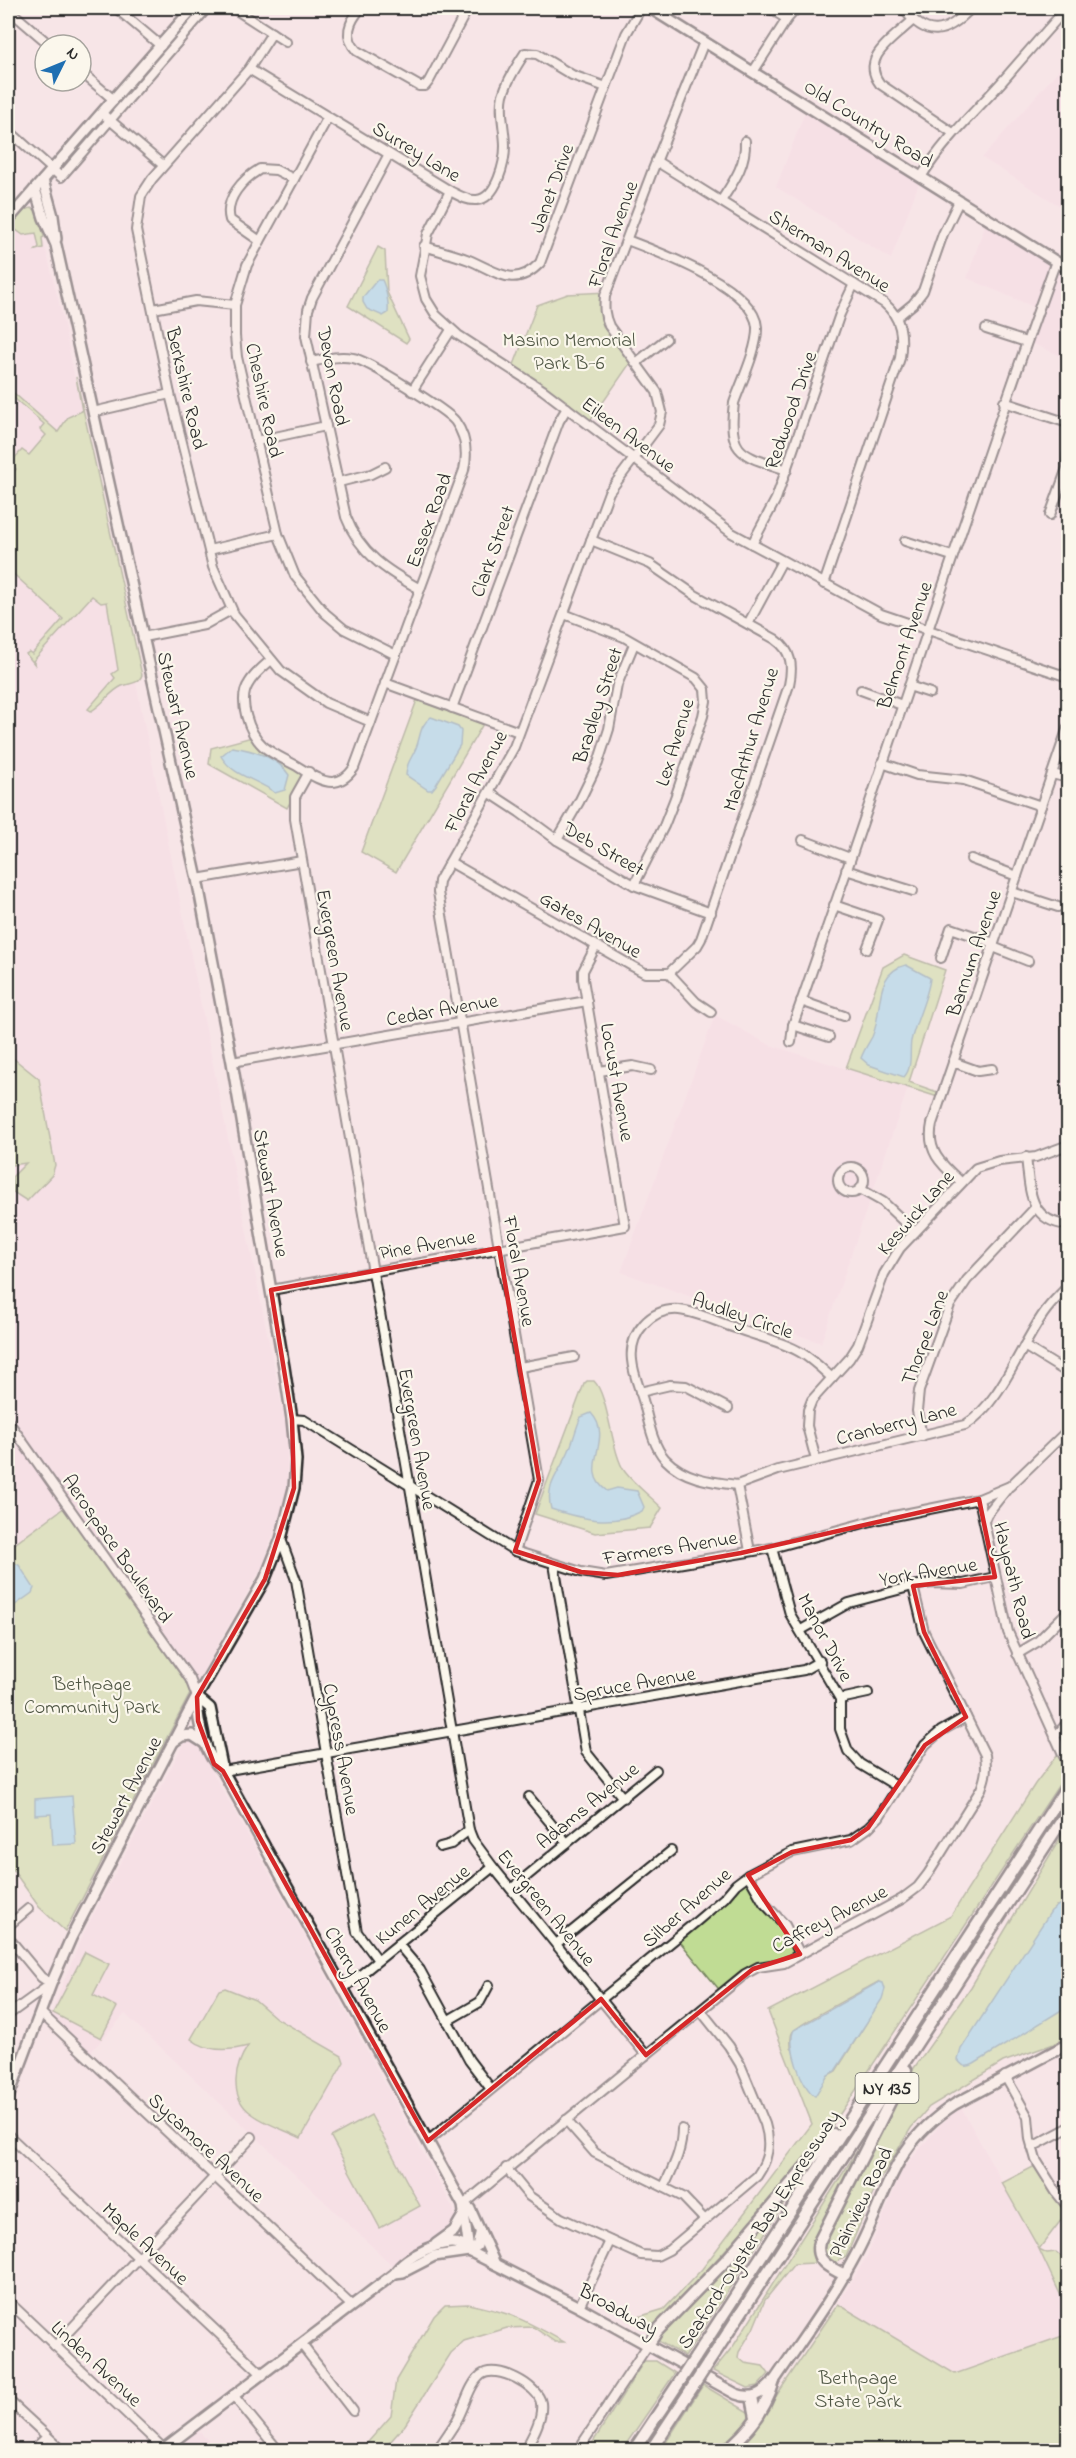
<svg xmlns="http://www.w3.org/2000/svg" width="1076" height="2458" font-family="'Indie Flower',sans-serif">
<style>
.built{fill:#f4d9e3}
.green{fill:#c0dc94;stroke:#768460;stroke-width:1.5;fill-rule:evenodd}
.water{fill:#8ad1eb;stroke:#648f9e;stroke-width:1.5}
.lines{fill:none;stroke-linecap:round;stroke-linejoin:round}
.minor-casing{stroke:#2b2b2b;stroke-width:12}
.major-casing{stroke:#2b2b2b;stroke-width:14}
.highway-casing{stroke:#2b2b2b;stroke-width:15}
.minor{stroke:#fbf7ec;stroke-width:8}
.major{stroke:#fbf7ec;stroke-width:9}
.highway{stroke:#fbf7ec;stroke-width:10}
.highway-bridge-casing{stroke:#2b2b2b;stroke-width:15;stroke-linecap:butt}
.highway-bridge{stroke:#fbf7ec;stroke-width:10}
.marked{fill:none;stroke:#d62828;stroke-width:4.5;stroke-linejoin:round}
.labels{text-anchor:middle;stroke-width:4.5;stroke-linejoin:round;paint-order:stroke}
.shield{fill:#fbf7ec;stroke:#696865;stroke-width:1.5}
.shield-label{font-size:18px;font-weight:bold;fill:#2b2b2b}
.street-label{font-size:20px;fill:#2b2b2b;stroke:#fbf7ec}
.park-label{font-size:20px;fill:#505745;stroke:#fbf7ec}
</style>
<rect width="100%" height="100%" fill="#f7e5e7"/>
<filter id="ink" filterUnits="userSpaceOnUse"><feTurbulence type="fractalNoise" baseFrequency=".0167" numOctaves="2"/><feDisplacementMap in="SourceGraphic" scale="12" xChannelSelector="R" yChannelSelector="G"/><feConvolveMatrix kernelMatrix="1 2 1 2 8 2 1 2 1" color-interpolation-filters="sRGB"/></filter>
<g filter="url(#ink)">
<g class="built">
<path d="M1068 59V211L982 158Z"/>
<path d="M805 112 919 183 891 259 776 187Z"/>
<path d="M36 209 62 315 287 1431V1492L263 1565 192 1690 65 1507 8 1549V229L22 212Z"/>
<path d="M985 225 1068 277V359L1031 343 1043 311 967 278Z"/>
<path d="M715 1015 770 1045 908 1088 821 1343 621 1272Z"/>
<path d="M188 1739 195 1741 303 1933 454 2210 455 2219 451 2228 394 2267 125 2014 91 2052 50 2015 85 1930 185 1741Z"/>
<path d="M961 2107 1039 2249 1068 2311V2333L955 2374 838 2304 867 2256 903 2169 940 2125Z"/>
<path d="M198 2430 217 2450H170Z"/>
</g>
<g class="green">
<path d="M31 208 38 211 44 237 42 238 43 248 36 250 39 247 36 233 23 235 16 230 8 240V229L25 210Z"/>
<path d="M378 247 385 251 387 292 409 339 406 343 348 306Z"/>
<path d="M607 292 604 316 633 359 588 424 512 370 537 305 568 294Z"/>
<path d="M76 377 142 675C139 684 130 683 122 686 109 692 103 705 91 711L88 709 115 678 112 674 118 670 107 602 101 603 92 596 33 661 36 666 26 654 29 652 32 654 63 619 8 569V480L16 469 10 463 22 450 29 455 46 435 40 429 44 424 8 393V388L58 432 68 417 82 411Z"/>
<path d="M417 700 483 724 396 872 361 852Z"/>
<path d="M252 737 304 774 287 808 209 764 211 748Z"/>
<path d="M904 955 945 970 909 1082 940 1093 938 1097 846 1068 883 967Z"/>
<path d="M8 1054 39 1079 55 1165 52 1175 27 1201 13 1192 12 1177 26 1163 12 1165 8 1160Z"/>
<path d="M587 1381H594C609 1396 611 1453 625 1472 635 1485 650 1496 662 1508L650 1528 595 1533 535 1514 584 1384Z"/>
<path d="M65 1507 192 1690 65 1931 39 1907 8 1863V1549Z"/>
<path d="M1057 1755 1068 1771 814 2153 652 2330 628 2318 638 2317 664 2309 702 2269 812 2124 768 2011 951 1916 1035 1784ZM878 1982 867 2022 836 2071 828 2075 822 2084 791 2048C791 2044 790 2037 792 2033 796 2024 865 1990 878 1982Z"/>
<path d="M1068 1825V1910L1063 1905 1056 1906 988 2008 1037 2024 1068 2006V2039L1003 2062 929 2107 911 2128 877 2184 846 2257 834 2264C824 2259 824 2253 824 2242L907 2078 971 1987Z"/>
<path d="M748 1875 779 1918 800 1954 784 1963 758 1967 722 1993 677 1938Z"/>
<path d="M85 1952 109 1964 93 1995 117 2007 101 2038 53 2013Z"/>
<path d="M225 1988 255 2000 276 2018 342 2056 344 2062 301 2138C285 2130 265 2124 251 2113 228 2096 235 2065 248 2046 229 2051 207 2052 191 2039L219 1990Z"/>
<path d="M371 2115 420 2206 380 2228 331 2137Z"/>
<path d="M869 2132 813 2249 814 2263 794 2264 765 2300 753 2329 739 2352 738 2357 745 2363 763 2366 769 2374 758 2386 748 2388 713 2371 734 2345Z"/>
<path d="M1037 2165 1058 2202 1068 2211 1039 2249 1047 2253 1056 2252 1068 2262V2311L1039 2249 1002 2183Z"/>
<path d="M786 2196 787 2199 685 2357 655 2339Z"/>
<path d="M468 2304C510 2312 527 2321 564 2342H555L533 2327 507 2328 464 2341 451 2353 405 2425 383 2450H361L391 2416 396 2380 434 2316 445 2305Z"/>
<path d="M838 2304 955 2374 1068 2334V2450H733L756 2426Z"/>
<path d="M644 2361H656L675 2373 622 2450H588Z"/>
<path d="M703 2385 753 2415 729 2443 717 2450H661Z"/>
</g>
<g class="water">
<path d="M377 280H382C386 288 389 303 388 313L383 316 367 309 363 302V297Z"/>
<path d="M431 717 458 727 461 731 460 745 436 785 432 790H428L406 775C407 761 411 760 416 748 421 736 419 726 431 717Z"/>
<path d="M232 747C252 750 277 756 289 775L285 790 275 793C258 779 233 777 221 756Z"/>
<path d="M906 965 930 978C929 994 915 1023 911 1041 909 1053 913 1067 904 1077L869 1065 861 1058C864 1050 868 1044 872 1037 884 1012 872 973 906 965Z"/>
<path d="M591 1413C616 1440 576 1469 607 1491L617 1488 637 1491 644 1507 642 1511C612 1527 582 1519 551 1509 544 1483 562 1470 570 1448 574 1438 576 1428 581 1417Z"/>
<path d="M14 1563 19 1565 34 1588 32 1593 11 1608 8 1607V1566Z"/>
<path d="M72 1796 76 1844 53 1845 51 1814 35 1815V1799Z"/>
<path d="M1060 1904 1068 1910V2006L974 2064C966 2068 963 2067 958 2060L961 2049 1051 1911Z"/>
<path d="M879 1982 883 1983 885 1989 882 1999 835 2071 828 2075 815 2096C802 2089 786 2044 794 2030Z"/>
</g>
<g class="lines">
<defs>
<g id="minor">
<path d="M116 8 161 46"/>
<path d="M233 8 286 42"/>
<path d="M361 8C349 22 343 36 357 51L419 86H425L429 81 468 8"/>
<path d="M769 8 787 19"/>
<path d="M903 8C926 39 946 35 971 8"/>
<path d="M8 9 50 45"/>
<path d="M913 20C895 38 859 57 880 84L953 133"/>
<path d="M272 33 249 69 152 179 141 196 136 230 170 394 213 567 234 614 281 671 326 703 371 722"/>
<path d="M249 69 450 191C458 195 467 201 477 200 497 198 505 162 505 146 505 129 499 112 503 95 507 81 517 65 525 53L537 54 572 75 606 87"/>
<path d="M81 72 114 100"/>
<path d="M753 72 787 19 797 8"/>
<path d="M105 116 163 165"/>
<path d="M328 117 247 265 235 305V336L237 357 278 534 295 576 325 613 344 629 396 655"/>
<path d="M8 130 61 177 207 8"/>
<path d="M389 154 312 298 308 310 306 336 346 517C360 554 387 571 420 589"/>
<path d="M656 161 884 303C902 318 903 336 900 358L824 584"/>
<path d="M921 177C945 139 970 117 999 85 1022 59 1044 33 1067 8"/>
<path d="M450 191 428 234 420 276 426 299 436 315 458 335 543 390 732 533 881 614 1068 677"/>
<path d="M721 201C734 181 746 165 745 141"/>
<path d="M8 205 15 211"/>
<path d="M627 240C661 253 754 287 757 327 758 348 741 383 734 403 727 456 743 455 787 470"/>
<path d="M260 241 230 220C224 199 243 179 260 169L276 170 294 179"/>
<path d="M424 246C439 251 454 254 469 260 496 271 514 290 540 263L626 34 641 8"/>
<path d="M153 309 196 301 235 305"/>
<path d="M897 317 913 304 923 291 943 234 959 201"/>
<path d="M986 329 1026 342"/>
<path d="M636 363 666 339"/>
<path d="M412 391 451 330"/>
<path d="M1004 402 1068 423"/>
<path d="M93 412 170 394"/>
<path d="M256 441 326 426"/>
<path d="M339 482 371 474 385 467"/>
<path d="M1050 515 1067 468 1068 454"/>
<path d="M591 540 650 564 695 595 775 639C792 651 793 666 789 685L701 939 697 946 669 973"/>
<path d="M905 541 952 556"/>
<path d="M752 544 776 499 840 314 854 284"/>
<path d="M209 550 278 534"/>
<path d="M564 614 624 637 696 678 705 689 706 701 703 716 675 798 664 826 634 885"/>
<path d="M748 624 782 561"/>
<path d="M143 637 204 625 231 610"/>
<path d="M271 660C263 667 254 674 249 683 237 700 249 733 263 746 272 754 284 759 295 765 306 771 319 782 332 782 342 782 349 775 354 768L464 470C468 452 466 436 455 421 446 410 367 360 353 358 339 355 325 359 311 362"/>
<path d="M385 683 519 732"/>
<path d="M909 686 930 693"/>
<path d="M861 690 902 705"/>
<path d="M452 708 559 421 567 408"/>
<path d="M882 763 917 775 964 780 1041 806"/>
<path d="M309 772 295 797V819L469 1830 473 1840 493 1867 646 2055"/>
<path d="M1052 774 1068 778"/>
<path d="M490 793 519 812 557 840 634 885 711 913"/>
<path d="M557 840 579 802 598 763 609 729 617 685 634 644"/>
<path d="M803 840 850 858"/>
<path d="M971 859 1017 876"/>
<path d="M450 862 632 966 645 973H669L696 1002 711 1012"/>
<path d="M846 870 913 891"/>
<path d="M197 879 302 861"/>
<path d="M1012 892 1058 907"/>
<path d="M834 905 878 920 867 949"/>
<path d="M993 947 1028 961"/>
<path d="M941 958 951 928 994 943"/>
<path d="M801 1001 844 1016"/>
<path d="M793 1025 829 1037"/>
<path d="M791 1042 793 1025C883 771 964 514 1056 261"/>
<path d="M232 1062 587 1001"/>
<path d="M953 1062 978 1071 992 1069"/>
<path d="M599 1071 633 1066 651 1070"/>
<path d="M1068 1090 1066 1109 1068 1118"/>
<path d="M1026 1157C1030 1189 1028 1221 1068 1225"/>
<circle cx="851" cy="1180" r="13"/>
<path d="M961 1182C942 1165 926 1152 932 1124L1068 727"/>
<path d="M860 1189 883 1202 915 1232"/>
<path d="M271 1290 625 1226 583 979V971L596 946"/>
<path d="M1024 1346 1068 1373"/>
<path d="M520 1367 574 1357"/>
<path d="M640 1392 670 1385 686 1386 728 1408"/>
<path d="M292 1419 304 1420 515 1551 581 1572 606 1576 772 1548 879 1519 979 1499 1010 1486 1068 1430"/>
<path d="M8 1421 190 1679 197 1697"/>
<path d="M922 1436 917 1411 919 1391 950 1305 967 1280 1035 1208"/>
<path d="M816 1460 807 1426 808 1410 812 1400 849 1359 858 1345 884 1274 900 1248 976 1168 999 1161 1036 1157 1068 1145"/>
<path d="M737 1485C712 1482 684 1479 665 1459 652 1445 648 1418 643 1400 639 1387 633 1373 632 1360 629 1333 651 1308 679 1310 698 1312 717 1322 735 1328 756 1336 781 1341 800 1352 812 1359 822 1369 832 1378"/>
<path d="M737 1485 778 1470 965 1425C1000 1404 1020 1347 1044 1313 1051 1303 1060 1295 1068 1286"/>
<path d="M737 1485 750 1551"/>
<path d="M979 1499 1008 1632 1068 1765"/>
<path d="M984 1521 987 1514 1007 1489"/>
<path d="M1068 1534 1066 1543 1068 1553"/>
<path d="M281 1539 296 1580 357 1932 378 1960"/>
<path d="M772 1548 790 1614 840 1699V1729L848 1751 860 1764 898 1787"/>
<path d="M515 1551 539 1480 438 892 439 881 514 747 609 492 659 425 662 412 657 392 609 326C604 315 604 308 605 296L652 172 704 42"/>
<path d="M554 1564 586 1752 623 1798"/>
<path d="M801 1630 849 1603 913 1586 931 1583 963 1584 995 1577"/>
<path d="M1017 1654 1037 1642 1068 1611"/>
<path d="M840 1699 868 1693"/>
<path d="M1055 1737 1068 1722"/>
<path d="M223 1771 792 1672 804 1670 820 1661"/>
<path d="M529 1797 567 1843"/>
<path d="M440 1847 451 1844 469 1830"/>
<path d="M748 1875 764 1903 785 1925 800 1954"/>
<path d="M511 1889 656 1770"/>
<path d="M8 1926 28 1909"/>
<path d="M8 1937 41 1977 51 1984 8 2015"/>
<path d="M398 1944 420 1970 469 2060 491 2089"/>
<path d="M556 1944 671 1851"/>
<path d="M343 1989 493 1867"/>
<path d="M41 2013 351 2305"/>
<path d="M447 2021 480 2002 489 1985"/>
<path d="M1005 2076 1028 2117 1030 2139 1036 2160 1056 2192 1068 2207"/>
<path d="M566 2120 595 2153 683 2197 705 2220"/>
<path d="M8 2135 263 2375"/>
<path d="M428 2141 697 1921 724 1898 736 1884 748 1875 792 1852 851 1840 868 1828 879 1817 925 1745 941 1731 966 1717"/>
<path d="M1032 2147 1068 2128"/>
<path d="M506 2168 529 2196 561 2218 641 2255 657 2256 669 2250 757 2176C769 2159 771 2143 765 2124L740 2064 729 2046 701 2011"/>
<path d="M664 2187C673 2167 682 2151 682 2129"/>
<path d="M463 2205 745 1974 758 1967 784 1963 902 1899 918 1887 928 1874 981 1789C986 1776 987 1769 985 1755L924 1632 913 1586"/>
<path d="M8 2301 164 2449"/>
<path d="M579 2307 610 2241"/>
<path d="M302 2345 353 2411"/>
<path d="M55 2346 252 2137"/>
<path d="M233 2395 278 2450"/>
<path d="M8 2400 62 2450"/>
<path d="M33 2450 47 2437"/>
<path d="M437 2450C444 2440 451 2430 457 2420 465 2406 469 2385 481 2375 496 2363 539 2386 541 2403 543 2419 532 2437 525 2450"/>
<path d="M578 2450 648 2345"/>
</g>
<g id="major">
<path d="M650 8 1068 269"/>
<path d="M43 180 53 216 56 239"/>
<path d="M8 220 193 8"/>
<path d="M197 1697 210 1708 223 1771 463 2205 469 2251"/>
<path d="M197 1699C198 1723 204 1755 223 1771"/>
<path d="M173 1742 182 1736 192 1735 206 1744"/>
<path d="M8 2098 51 1984 71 1938 194 1702 265 1579 281 1539 294 1488 296 1460 292 1419 284 1367 232 1062 197 879 56 245 44 218 35 189"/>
<path d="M463 2205 470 2209 495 2264"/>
<path d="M436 2244 454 2231 464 2214"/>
<path d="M395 2273 403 2272 434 2256 469 2251 477 2246 480 2234"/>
<path d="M162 2450 395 2273C404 2257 444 2237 462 2245 465 2246 467 2249 469 2251L579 2307 736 2394C752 2400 763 2394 774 2381 801 2341 831 2301 854 2258 889 2195 888 2148 955 2104L1068 2044"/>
</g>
<g id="highway">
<path d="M845 2275C830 2268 814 2261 819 2242L906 2070"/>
<path d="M648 2345 657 2331 728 2258 833 2134"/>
<path d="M695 2358 1068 1785"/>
<path d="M707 2365 1068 1811"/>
<path d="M752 2397 756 2417"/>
<path d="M634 2450 682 2378"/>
<path d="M651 2450 694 2385"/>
<path d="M726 2450C749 2432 766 2409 774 2381"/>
</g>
</defs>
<use href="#minor" class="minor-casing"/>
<use href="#major" class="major-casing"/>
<use href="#highway" class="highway-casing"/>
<use href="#minor" class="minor"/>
<use href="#major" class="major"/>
<use href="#highway" class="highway"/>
<defs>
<g id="highway-bridge">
<path d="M682 2378 695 2358"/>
<path d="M694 2385 707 2365"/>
</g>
</defs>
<use href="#highway-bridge" class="highway-bridge-casing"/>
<use href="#highway-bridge" class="highway-bridge"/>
</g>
</g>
<path d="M0 0H1076V2458H0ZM499 1248 539 1480 515 1551 581 1572 618 1575 741 1553 979 1499 995 1577 913 1586 924 1632 966 1717 925 1745 868 1828 851 1840 792 1852 748 1875 800 1954 753 1969 646 2055 601 1999 428 2141 223 1771 214 1764 198 1721 197 1697 265 1579 294 1488 292 1419 271 1290Z" fill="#f7e5e7" fill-opacity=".55" fill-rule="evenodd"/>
<path class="marked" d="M499 1248 539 1480 515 1551 581 1572 618 1575 741 1553 979 1499 995 1577 913 1586 924 1632 966 1717 925 1745 868 1828 851 1840 792 1852 748 1875 800 1954 753 1969 646 2055 601 1999 428 2141 223 1771 214 1764 198 1721 197 1697 265 1579 294 1488 292 1419 271 1290Z"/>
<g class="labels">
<rect class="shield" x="855.5" y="2073" width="63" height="30" rx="4.5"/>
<g class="shield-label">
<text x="887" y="2094">NY 135</text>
</g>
<g class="street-label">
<text transform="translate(869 123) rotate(32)" y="7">Old Country Road</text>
<text transform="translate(417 151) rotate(31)" y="7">Surrey Lane</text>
<text transform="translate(551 188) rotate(-70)" y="7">Janet Drive</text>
<text transform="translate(612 234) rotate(-70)" y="7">Floral Avenue</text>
<text transform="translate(830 250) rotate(32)" y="7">Sherman Avenue</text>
<text transform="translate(334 376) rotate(79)" y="7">Devon Road</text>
<text transform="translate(187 388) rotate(77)" y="7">Berkshire Road</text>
<text transform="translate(265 400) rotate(78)" y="7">Cheshire Road</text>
<text transform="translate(790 410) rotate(-71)" y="7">Redwood Drive</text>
<text transform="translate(629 434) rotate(37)" y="7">Eileen Avenue</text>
<text transform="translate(428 520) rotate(-70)" y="7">Essex Road</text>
<text transform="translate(492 551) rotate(-70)" y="7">Clark Street</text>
<text transform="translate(904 645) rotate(-71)" y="7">Belmont Avenue</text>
<text transform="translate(597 705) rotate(-72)" y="7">Bradley Street</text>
<text transform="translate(179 715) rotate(77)" y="7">Stewart Avenue</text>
<text transform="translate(750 739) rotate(-73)" y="7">MacArthur Avenue</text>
<text transform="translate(674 742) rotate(-73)" y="7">Lex Avenue</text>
<text transform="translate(475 781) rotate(-62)" y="7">Floral Avenue</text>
<text transform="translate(604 848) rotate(30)" y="7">Deb Street</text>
<text transform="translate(591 924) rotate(30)" y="7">Gates Avenue</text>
<text transform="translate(973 953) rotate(-71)" y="7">Barnum Avenue</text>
<text transform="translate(336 960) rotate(80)" y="7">Evergreen Avenue</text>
<text transform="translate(442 1009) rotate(-10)" y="7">Cedar Avenue</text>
<text transform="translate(618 1082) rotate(80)" y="7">Locust Avenue</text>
<text transform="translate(272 1193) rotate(80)" y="7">Stewart Avenue</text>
<text transform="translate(915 1212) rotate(-49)" y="7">Keswick Lane</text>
<text transform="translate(427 1244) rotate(-10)" y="7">Pine Avenue</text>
<text transform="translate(520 1271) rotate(80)" y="7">Floral Avenue</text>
<text transform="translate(743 1315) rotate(19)" y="7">Audley Circle</text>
<text transform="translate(924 1337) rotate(-69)" y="7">Thorpe Lane</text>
<text transform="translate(896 1423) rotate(-14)" y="7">Cranberry Lane</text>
<text transform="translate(418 1439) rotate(80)" y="7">Evergreen Avenue</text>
<text transform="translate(670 1547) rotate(-9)" y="7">Farmers Avenue</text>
<text transform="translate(118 1548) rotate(55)" y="7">Aerospace Boulevard</text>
<text transform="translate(928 1571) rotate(-9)" y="7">York Avenue</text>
<text transform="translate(1015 1580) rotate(76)" y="7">Haypath Road</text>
<text transform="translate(826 1637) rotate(62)" y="7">Manor Drive</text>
<text transform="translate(634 1683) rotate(-10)" y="7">Spruce Avenue</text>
<text transform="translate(342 1749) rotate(80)" y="7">Cypress Avenue</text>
<text transform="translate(125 1795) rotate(-62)" y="7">Stewart Avenue</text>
<text transform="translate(587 1805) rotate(-39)" y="7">Adams Avenue</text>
<text transform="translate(422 1904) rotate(-39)" y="7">Kunen Avenue</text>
<text transform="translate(547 1907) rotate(51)" y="7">Evergreen Avenue</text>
<text transform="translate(686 1907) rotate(-41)" y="7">Silber Avenue</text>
<text transform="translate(829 1918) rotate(-27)" y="7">Caffrey Avenue</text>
<text transform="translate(359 1979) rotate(61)" y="7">Cherry Avenue</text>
<text transform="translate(207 2147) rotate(43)" y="7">Sycamore Avenue</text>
<text transform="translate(860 2202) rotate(-64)" y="7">Plainview Road</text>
<text transform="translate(758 2229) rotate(-57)" y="7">Seaford-Oyster Bay Expressway</text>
<text transform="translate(146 2243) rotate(43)" y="7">Maple Avenue</text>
<text transform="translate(619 2309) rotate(29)" y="7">Broadway</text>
<text transform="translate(97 2363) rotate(43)" y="7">Linden Avenue</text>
</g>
<g class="park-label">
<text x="569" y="346">Masino Memorial<tspan x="569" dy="23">Park B-6</tspan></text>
<text x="92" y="1690">Bethpage<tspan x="92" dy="23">Community Park</tspan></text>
<text x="858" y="2384">Bethpage<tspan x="858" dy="23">State Park</tspan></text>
</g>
</g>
<rect width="1076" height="2458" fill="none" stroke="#fbf7ec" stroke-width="30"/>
<rect x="15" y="15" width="1046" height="2428" fill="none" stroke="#2b2b2b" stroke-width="2" filter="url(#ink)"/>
<g transform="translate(63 63) rotate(47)"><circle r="28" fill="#fbf7ec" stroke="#a8a59f" stroke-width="1.5"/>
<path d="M0-4.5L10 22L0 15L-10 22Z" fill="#1f6fb2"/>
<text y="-9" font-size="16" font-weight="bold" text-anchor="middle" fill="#2b2b2b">N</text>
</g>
</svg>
